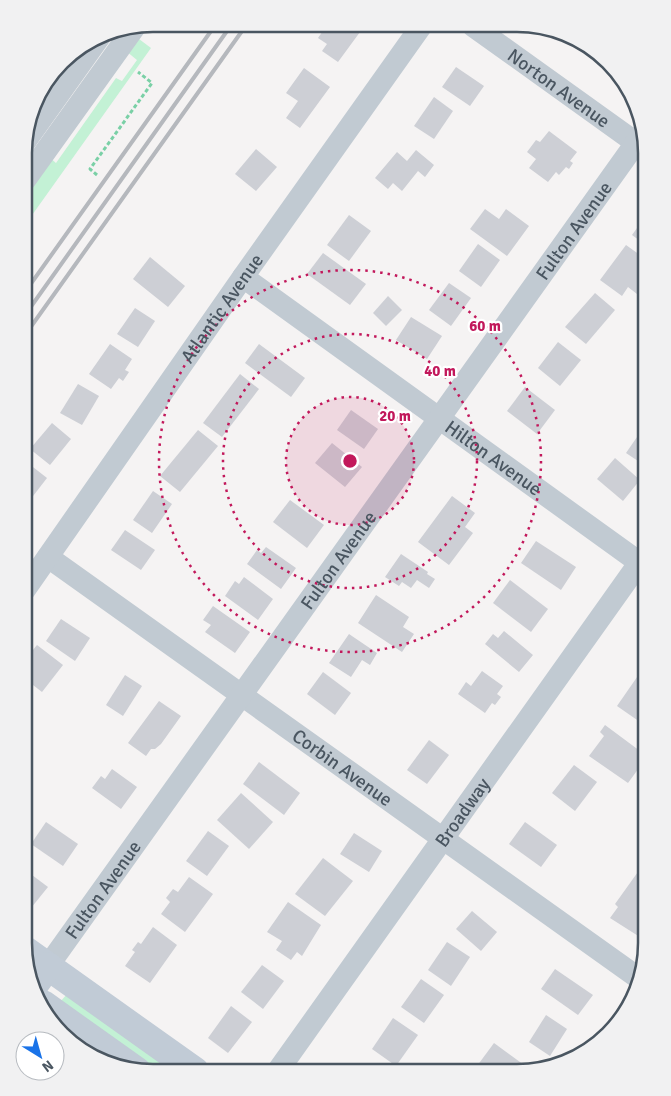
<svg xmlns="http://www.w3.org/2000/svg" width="671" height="1096" font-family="Signika,sans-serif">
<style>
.green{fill:#c3f1d5}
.building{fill:#cdcfd5}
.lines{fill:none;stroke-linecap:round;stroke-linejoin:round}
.path{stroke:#7ad0a6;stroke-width:3;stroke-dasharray:4 2.5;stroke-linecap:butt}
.minor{stroke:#c1cad2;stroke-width:22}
.secondary{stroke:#c1cbd6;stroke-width:28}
.rail{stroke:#b5b8bd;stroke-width:4}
.ring{fill:none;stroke:#c2185b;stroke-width:2.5;stroke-dasharray:2.5 5}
.labels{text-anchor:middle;stroke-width:4.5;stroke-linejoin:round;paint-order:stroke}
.street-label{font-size:19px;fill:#4a5661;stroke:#fff}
.rim{fill:none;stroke:#4a5661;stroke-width:2.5}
.centre{fill:#c2185b;stroke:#fff;stroke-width:2.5}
.ring-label{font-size:15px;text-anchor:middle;font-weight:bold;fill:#c2185b;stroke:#fff;stroke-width:4.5;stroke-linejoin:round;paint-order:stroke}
</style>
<rect width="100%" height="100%" fill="#f5f3f3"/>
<g class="green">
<path d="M135 36 151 48 25 225V192L49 157 56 163 116 78 122 81 137 60 126 51Z"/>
<path d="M67 994 179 1071H154L63 1006 61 1001Z"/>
</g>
<g class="building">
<path d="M327 25H350L360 32 338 62 322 51 327 44 318 38Z"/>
<path d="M603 57 624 85V86L597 64Z"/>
<path d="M456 67 484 86 470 106 442 87Z"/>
<path d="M304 68 330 87 300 128 286 118 298 101 286 93Z"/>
<path d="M434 97 453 111 434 139 414 126Z"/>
<path d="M549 131 577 152 570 161 573 163 569 169 566 167 559 175 556 172 548 182 529 168 536 159 527 152 536 140 540 142Z"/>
<path d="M256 149 277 167 256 191 235 174Z"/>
<path d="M416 150 434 165 425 177 418 171 402 191 393 183 388 189 375 178 397 152 407 161Z"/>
<path d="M485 209 499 219 506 209 529 226 507 256 470 229Z"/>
<path d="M647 214V246L632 235Z"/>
<path d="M349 215 371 231 349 261 327 245Z"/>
<path d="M478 244 500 260 481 287 459 271Z"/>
<path d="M626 245 647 260V280L637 294 628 287 622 296 600 280Z"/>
<path d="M323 253 366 284 350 305 307 274Z"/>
<path d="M150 257 185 286 168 307 133 279Z"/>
<path d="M449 283 471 298 451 326 429 310Z"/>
<path d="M595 293 615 310 586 344 565 327Z"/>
<path d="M388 296 402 310 386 326 373 313Z"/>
<path d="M135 308 155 321 138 347 117 334Z"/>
<path d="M411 317 442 336 427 359 396 340Z"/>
<path d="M558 342 581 360 560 386 538 368Z"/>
<path d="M110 344 132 359 125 370 129 372 123 381 119 378 111 389 89 374Z"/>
<path d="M259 344 305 378 291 397 245 363Z"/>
<path d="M240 374 259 389 222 437 203 423Z"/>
<path d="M78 384 99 396 82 425 60 413Z"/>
<path d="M525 387 555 410 537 434 507 411Z"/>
<path d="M351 410 378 429 364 449 337 430Z"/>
<path d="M52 423 71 439 50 465 30 449Z"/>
<path d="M646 424 647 425V467L626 453Z"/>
<path d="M198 430 218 446 180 492 160 476Z"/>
<path d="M332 443 362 467 345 487 315 463Z"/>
<path d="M615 458 640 480 623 501 597 479Z"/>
<path d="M24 460 47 478 30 500 24 495Z"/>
<path d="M153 491 172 504 152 533 133 520Z"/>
<path d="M452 496 475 513 465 527 473 533 449 565 418 542Z"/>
<path d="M290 500 324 525 307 548 273 522Z"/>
<path d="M125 530 155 550 141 570 111 550Z"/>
<path d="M536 541 576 567 561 590 521 563Z"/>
<path d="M266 547 296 568 281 589 247 564 257 550 261 553Z"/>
<path d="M401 554 428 572 427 574 435 579 429 588 417 580 411 588 402 582 399 586 385 577Z"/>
<path d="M244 577 273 599 258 620 225 596 235 581 239 584Z"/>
<path d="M510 580 548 609 531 632 493 603Z"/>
<path d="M376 595 409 617 403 627 414 634 402 652 358 623Z"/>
<path d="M213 606 250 632 235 653 205 632 211 625 203 620Z"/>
<path d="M61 619 90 638 75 661 46 641Z"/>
<path d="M504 631 533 655 519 672 485 644 493 634 498 638Z"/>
<path d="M349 634 377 653 370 665 362 660 351 677 329 663Z"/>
<path d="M37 645 63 665 42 692 24 678V661Z"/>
<path d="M644 667 647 668V712L640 722 617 706Z"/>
<path d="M482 671 503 686 497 694 501 697 495 705 492 703 485 713 458 694 466 682 471 686Z"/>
<path d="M323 672 351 693 335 715 307 694Z"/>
<path d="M125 675 142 686 123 716 106 705Z"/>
<path d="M24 696 31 701 24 712Z"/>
<path d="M159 701 181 716 161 744 155 749H151L146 756 128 743Z"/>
<path d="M605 725 640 751 637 756 644 761 628 783 589 756 604 736 600 732Z"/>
<path d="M429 740 449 755 427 784 407 770Z"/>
<path d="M259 762 300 793 284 815 243 784Z"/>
<path d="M574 765 597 782 575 811 552 793Z"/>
<path d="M112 769 137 787 121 809 92 788 101 776 105 779Z"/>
<path d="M241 793 273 822 249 849 217 820Z"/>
<path d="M46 822 78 844 63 866 31 844Z"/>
<path d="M525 822 557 845 541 867 509 844Z"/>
<path d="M208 831 229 846 207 876 186 861Z"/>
<path d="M354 833 382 851 369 872 340 854Z"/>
<path d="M323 858 353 881 325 916 295 894Z"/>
<path d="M24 869 48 887 31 908 24 903Z"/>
<path d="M640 869 647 874V933L643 939 610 918 618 907 615 904Z"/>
<path d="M189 877 213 894 185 932 161 914 170 902 166 898 173 889 178 892Z"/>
<path d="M288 902 321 925 302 956 297 952 291 960 276 950 282 941 267 932Z"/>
<path d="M472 911 497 932 481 951 456 929Z"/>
<path d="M153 927 177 945 150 983 125 966 135 952 132 950 138 942 141 944Z"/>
<path d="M447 942 470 957 451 986 428 970Z"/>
<path d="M262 965 284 981 263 1009 241 992Z"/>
<path d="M555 969 593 995 578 1015 541 989Z"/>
<path d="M421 979 444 995 424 1023 401 1007Z"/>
<path d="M231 1006 252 1022 228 1053 208 1038Z"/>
<path d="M546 1015 567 1029 550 1056 529 1042Z"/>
<path d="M393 1018 418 1035 396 1066 372 1049Z"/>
<path d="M494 1043 531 1070 518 1072H486L477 1066Z"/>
</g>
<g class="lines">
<path class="path" d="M97 175 90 169 152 83 138 72"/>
<g class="minor">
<path id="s1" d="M473 26 646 150"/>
<path d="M25 142 101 35"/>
<path d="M25 180 134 28"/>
<path id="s2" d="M243 277 647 568"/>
<path id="s3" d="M48 557 637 977"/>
<path id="s4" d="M24 591 243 277 422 25"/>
<path id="s5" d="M48 966 643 133"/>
<path id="s6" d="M277 1072 647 552"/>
</g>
<g class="secondary">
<path d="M25 950 195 1071"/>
<path d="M33 987 48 966"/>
<path d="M43 1004 137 1071"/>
</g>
<g class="rail">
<path d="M25 292 216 24"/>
<path d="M25 315 232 24"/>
<path d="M25 335 247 24"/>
</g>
</g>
<circle cx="350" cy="461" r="64" fill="#c2185b" fill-opacity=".12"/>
<g class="ring">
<circle cx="350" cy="461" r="64"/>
<circle cx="350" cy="461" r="127"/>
<circle cx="350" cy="461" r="191"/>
</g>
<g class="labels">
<g class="street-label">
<text dy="7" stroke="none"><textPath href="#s1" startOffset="106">Norton Avenue</textPath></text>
<text dy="7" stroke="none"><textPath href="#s5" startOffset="904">Fulton Avenue</textPath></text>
<text dy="7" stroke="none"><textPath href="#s4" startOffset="345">Atlantic Avenue</textPath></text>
<text dy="7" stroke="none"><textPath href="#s2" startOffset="309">Hilton Avenue</textPath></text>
<text dy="7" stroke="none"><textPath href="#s5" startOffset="499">Fulton Avenue</textPath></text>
<text dy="7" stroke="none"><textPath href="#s3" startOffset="362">Corbin Avenue</textPath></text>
<text dy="7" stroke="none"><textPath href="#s6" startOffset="319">Broadway</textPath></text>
<text dy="7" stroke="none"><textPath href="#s5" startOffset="94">Fulton Avenue</textPath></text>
</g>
</g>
<path d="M0 0H671V1096H0ZM153 32H517A121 121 0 0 1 638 153V943A121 121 0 0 1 517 1064H153A121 121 0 0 1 32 943V153A121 121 0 0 1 153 32Z" fill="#f1f1f2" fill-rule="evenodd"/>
<path class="rim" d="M153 32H517A121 121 0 0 1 638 153V943A121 121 0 0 1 517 1064H153A121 121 0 0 1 32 943V153A121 121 0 0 1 153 32Z"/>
<circle cx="350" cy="461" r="8" class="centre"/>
<g class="ring-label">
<text x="485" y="331">60 m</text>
<text x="440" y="376">40 m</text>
<text x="395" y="421">20 m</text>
</g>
<g transform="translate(40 1056) rotate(143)"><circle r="24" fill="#ffffff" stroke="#b7bbc0"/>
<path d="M0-4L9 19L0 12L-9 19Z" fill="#1a73e8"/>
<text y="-8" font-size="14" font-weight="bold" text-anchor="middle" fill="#4a5661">N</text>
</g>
</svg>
